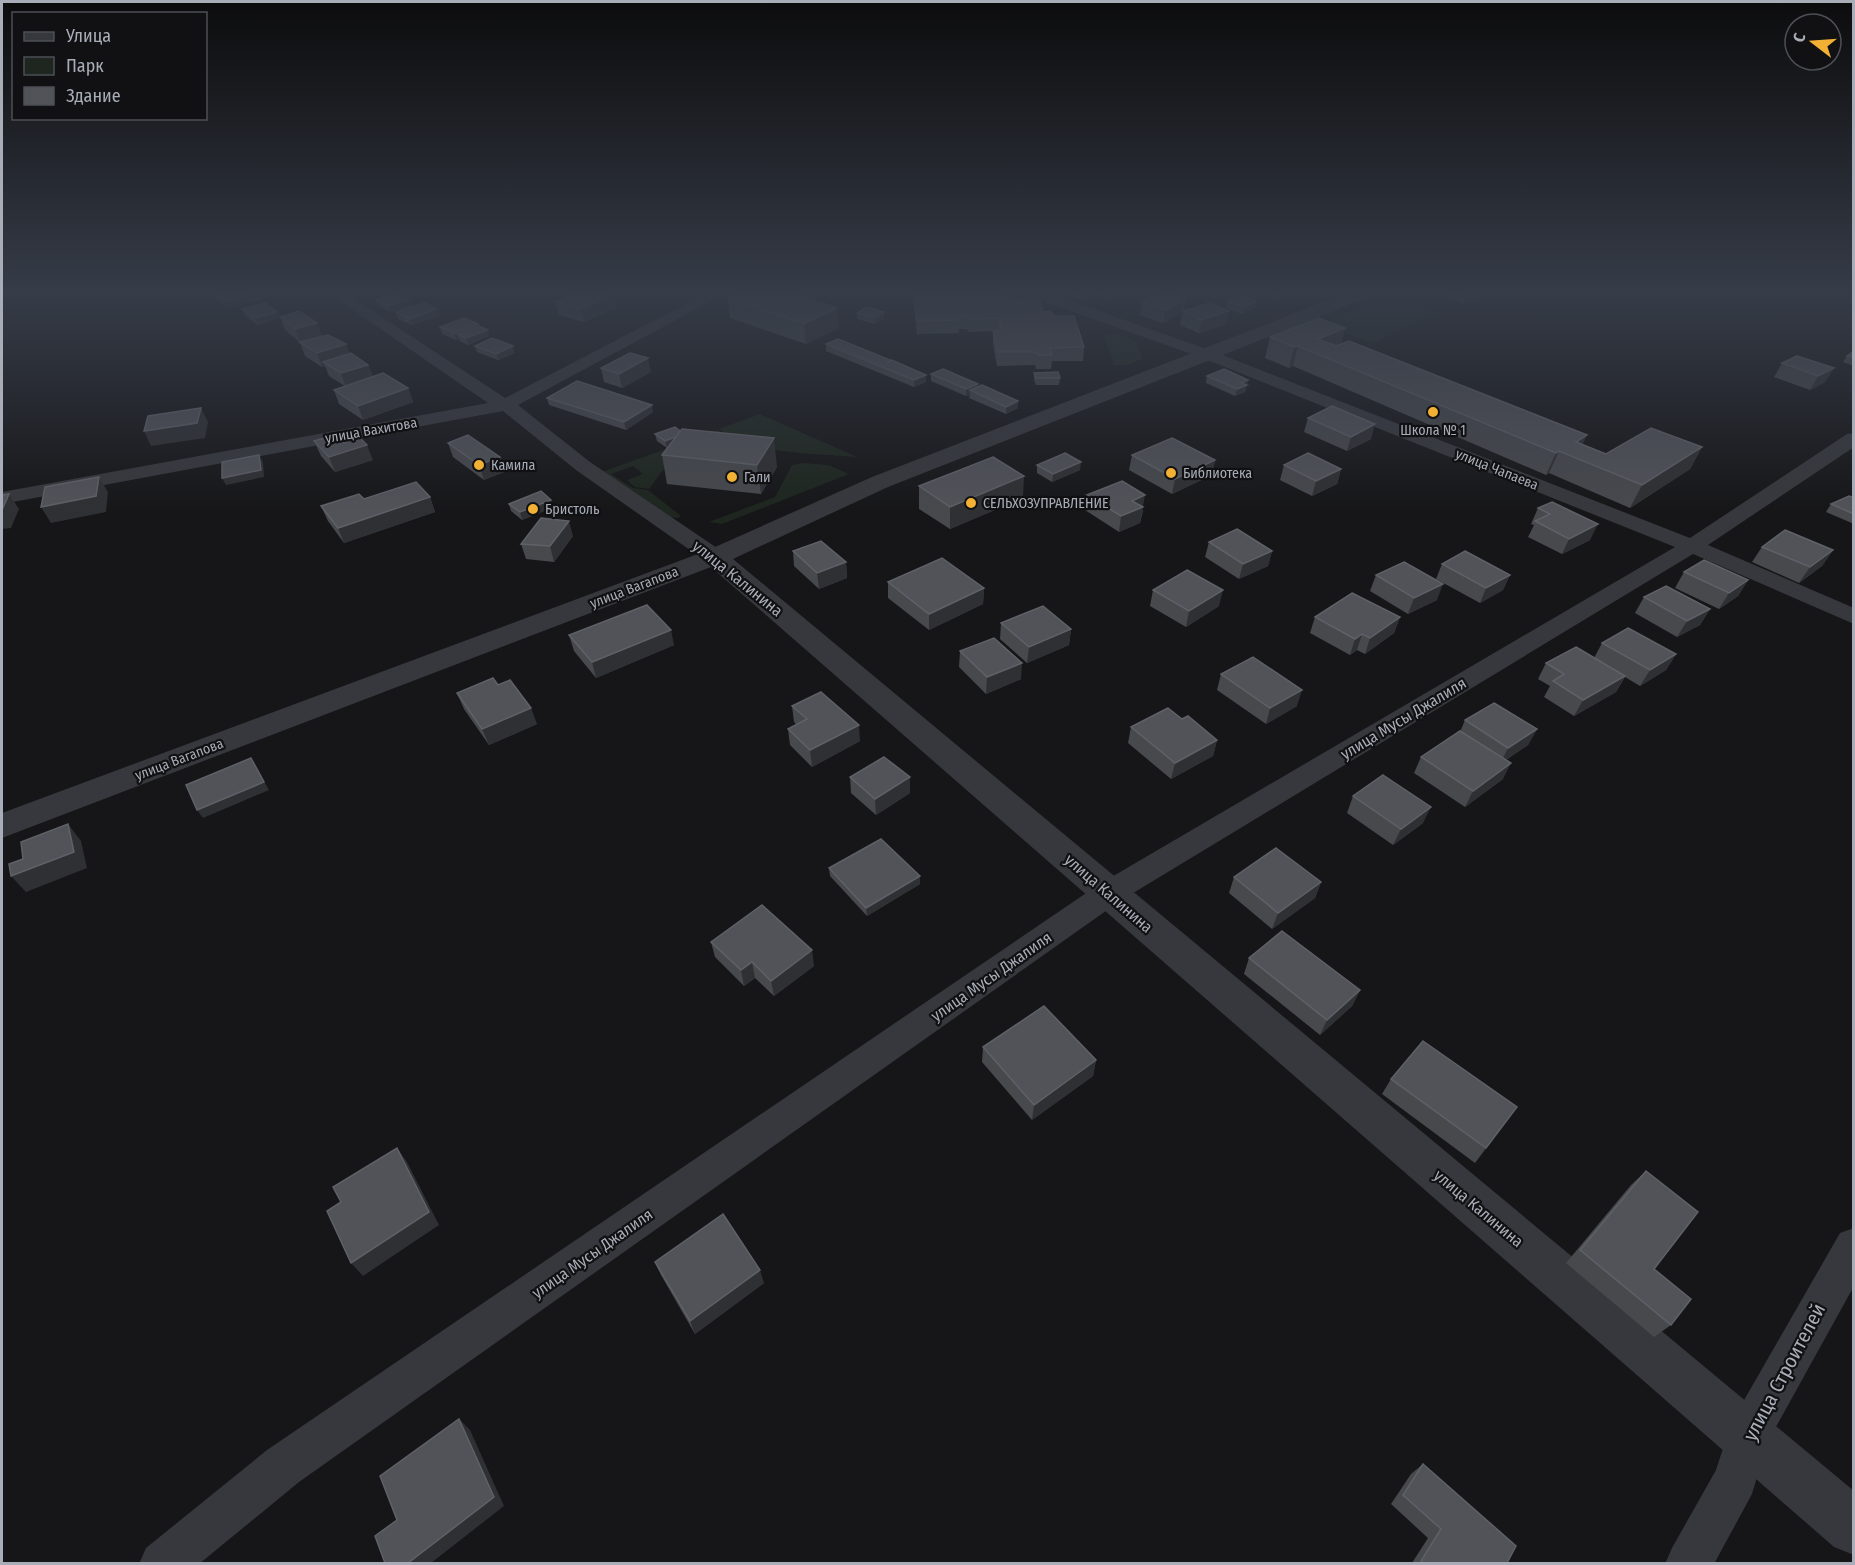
<svg xmlns="http://www.w3.org/2000/svg" width="1855" height="1565" font-family="'Fira Sans Condensed',sans-serif">
<style>
.green{fill:#1e261f}
.lines{fill:none;stroke-linecap:round;stroke-linejoin:round}
.minor{fill:#37383d;fill-rule:evenodd}
.tertiary{fill:#37383d;fill-rule:evenodd}
.wall{fill:#47494d}
.shaded-wall{fill:#2f3033}
.building{fill:#525359;stroke:#5f6168;stroke-width:1.5}
.poi-dot{fill:#f2b134;stroke:#111113;stroke-width:2}
.labels{text-anchor:middle;stroke-width:4.5;stroke-linejoin:round;paint-order:stroke}
.far-street-label{font-size:14px;fill:#a8adb8;stroke:#111113}
.far-poi-label{font-size:14px;fill:#a8adb8;stroke:#111113;text-anchor:start}
.street-label{font-size:16px;fill:#a8adb8;stroke:#111113}
.near-street-label{font-size:20px;fill:#a8adb8;stroke:#111113}
</style>
<rect width="100%" height="100%" fill="#161618"/>
<g class="green">
<path d="M1391 296 1439 313 1372 343 1323 324Z"/>
<path d="M1104 335H1119L1136 341 1142 359 1127 365H1114Z"/>
<path d="M760 414 857 457C818 453 750 455 719 429Z"/>
<path d="M718 430 727 438 673 456 649 489 635 487 627 480 643 474 633 466 611 474 633 488 648 490 681 516 678 518 658 516 602 472Z"/>
<path d="M803 463 828 465 849 474 722 524 709 522 775 497 792 465Z"/>
</g>
<g class="lines">
<g class="minor">
<path d="M330 294H347L505 398 705 294H724L518 405 590 462 723 552 726 557 723 562 715 563 707 562 576 470 503 411 2 504V492L488 403Z"/>
<path d="M1029 294H1051L1212 351 1690 538 1847 434 1854 433V447L1708 545 1854 608V624L1693 554 1120 901 299 1482 199 1564H139L146 1548 267 1450 1098 885 1675 547 1200 357 1031 297Z"/>
<path d="M1854 1228V1286L1767 1443 1752 1494 1714 1564H1665L1672 1548 1716 1470 1732 1421 1840 1233Z"/>
</g>
<path class="tertiary" d="M1344 294H1370L1367 298 888 487 733 559 1854 1491V1555L1834 1547 711 567 2 838V813L706 551 872 477Z"/>
</g>
<g class="wall">
<path d="M214 294H265L266 298 228 308 216 299Z"/>
<path d="M580 294H614L617 307 584 322 558 315 555 302 580 295Z"/>
<path d="M922 294H997L998 296 1043 312 1053 316 1084 347 1083 361H1052L1051 369H1036L1035 365 997 366 993 344V331L968 332 967 329H959V333L917 334 914 308V295H922Z"/>
<path d="M1069 294H1121L1108 300 1095 295 1082 301 1069 296Z"/>
<path d="M1261 294H1296L1278 301Z"/>
<path d="M1439 294H1488L1487 296 1463 304Z"/>
<path d="M1526 294H1549L1538 298Z"/>
<path d="M728 298 839 328 806 344 730 318Z"/>
<path d="M409 299 411 306 391 312 379 306 376 300Z"/>
<path d="M1186 299 1184 311H1229L1226 324 1199 333 1180 325 1182 313 1163 323 1140 315 1142 302Z"/>
<path d="M1227 301 1256 307 1242 314 1226 308Z"/>
<path d="M242 309 280 318 258 325 245 316Z"/>
<path d="M396 312 440 316 412 325 398 319Z"/>
<path d="M884 312V319L875 324 857 319V313Z"/>
<path d="M280 317 317 323 322 336 368 365 373 377 408 388 413 402 363 420 339 404 334 390 345 386 329 376 325 366 322 367 305 356 300 342 285 330Z"/>
<path d="M479 326 489 336 468 345 460 341 459 339 456 340 442 334 440 327Z"/>
<path d="M1345 328 1341 344 1606 454 1702 447 1690 469 1630 508 1549 473 1546 475 1293 366 1289 368 1265 358 1270 337Z"/>
<path d="M826 344 890 361 926 382 914 387 826 351Z"/>
<path d="M475 346 515 353 498 360 477 352Z"/>
<path d="M1854 351V366L1843 362 1847 356Z"/>
<path d="M1782 363 1834 368 1825 382 1810 390 1774 377Z"/>
<path d="M601 368 651 372 622 388 604 382Z"/>
<path d="M1034 373 1060 378 1059 385H1036L1034 380Z"/>
<path d="M931 374 978 384V387L1018 401V408L1006 414 969 398 970 395 966 396 931 381Z"/>
<path d="M1207 376 1248 380 1245 392 1235 396 1206 383Z"/>
<path d="M547 398 653 412 626 430 549 405Z"/>
<path d="M1308 418 1371 439 1347 451 1304 432Z"/>
<path d="M680 431 777 467 761 494 667 484 662 455 667 448 657 441 655 434Z"/>
<path d="M314 441 343 443 373 460 335 472 321 456Z"/>
<path d="M448 443 500 457 504 472 484 480 453 457Z"/>
<path d="M1132 455 1215 460 1212 475 1172 494 1129 470Z"/>
<path d="M1037 465 1080 470 1052 482 1037 473Z"/>
<path d="M1284 465 1341 469 1337 484 1312 496 1280 480Z"/>
<path d="M919 486 1023 498 950 529 919 509Z"/>
<path d="M1087 495 1143 510 1140 523 1119 532 1085 510Z"/>
<path d="M430 497 435 512 344 543 328 521 321 506 364 499Z"/>
<path d="M1854 498V524L1826 512 1831 504Z"/>
<path d="M1552 502 1590 540 1562 554 1528 537 1534 525 1531 524 1538 508Z"/>
<path d="M509 504 554 507 522 520 511 511Z"/>
<path d="M573 536 554 562 526 559 521 544Z"/>
<path d="M1209 542 1272 551 1268 566 1239 579 1205 557Z"/>
<path d="M1762 547 1833 550 1822 566 1799 583 1752 562Z"/>
<path d="M793 551 846 562 847 578 819 589 794 566Z"/>
<path d="M1442 564 1510 575 1503 590 1480 603 1436 579Z"/>
<path d="M1684 572 1748 580 1738 596 1719 609 1675 588Z"/>
<path d="M1376 575 1437 600 1408 614 1370 591Z"/>
<path d="M888 582 984 588 983 604 929 630 888 598Z"/>
<path d="M1153 590 1219 606 1186 627 1150 606Z"/>
<path d="M1644 597 1710 609 1700 625 1677 637 1635 613Z"/>
<path d="M1315 617H1400L1394 633 1365 654 1357 650 1350 655 1310 633Z"/>
<path d="M1001 623 1071 629 1069 645 1027 663 1000 639Z"/>
<path d="M569 635 674 645 596 678 574 651Z"/>
<path d="M1602 643 1676 654 1666 670 1640 686 1625 677 1616 692 1574 716 1544 697 1550 686 1538 679 1546 663 1594 658Z"/>
<path d="M960 651 1021 679 986 694 959 667Z"/>
<path d="M1221 674 1297 706 1266 724 1217 690Z"/>
<path d="M498 685 537 724 489 745 464 709 457 693Z"/>
<path d="M792 706 860 741 812 767 790 745 788 729 797 725 794 722Z"/>
<path d="M1182 719 1217 740 1213 756 1171 779 1128 743 1131 727Z"/>
<path d="M1465 720 1537 729 1528 745 1506 760 1503 779 1465 807 1414 773 1421 757 1460 732Z"/>
<path d="M850 777H910V793L876 815 851 793Z"/>
<path d="M1353 796 1423 823 1393 845 1347 813Z"/>
<path d="M829 868 920 884 867 916 830 876Z"/>
<path d="M1234 877 1321 882 1315 898 1272 929 1229 893Z"/>
<path d="M711 942 814 966 774 996 755 978 744 986 715 957Z"/>
<path d="M1249 958 1360 990 1352 1006 1320 1035 1244 974Z"/>
<path d="M983 1047 1096 1060 1093 1076 1032 1120 982 1062Z"/>
<path d="M1391 1079 1517 1107 1475 1163 1382 1094Z"/>
<path d="M1646 1171 1654 1269 1671 1325 1654 1337 1566 1263 1631 1185Z"/>
<path d="M655 1262 764 1283 695 1334 661 1275Z"/>
<path d="M1423 1464 1507 1563H1412L1428 1538 1391 1504 1411 1474Z"/>
</g>
<g class="shaded-wall">
<path d="M252 294H265L266 298 228 308 225 301Z"/>
<path d="M613 294H614L617 307 584 322 581 309Z"/>
<path d="M1082 294H1095L1082 301Z"/>
<path d="M1108 294H1121L1108 300Z"/>
<path d="M1280 294H1296L1278 301Z"/>
<path d="M1466 294H1488L1487 296 1463 304Z"/>
<path d="M1539 294H1549L1538 298Z"/>
<path d="M409 299 411 306 391 312 388 306Z"/>
<path d="M1186 299 1184 312 1183 311 1182 313 1163 323 1165 310Z"/>
<path d="M1257 301 1256 307 1242 314 1244 307Z"/>
<path d="M837 308 839 328 806 344 804 324Z"/>
<path d="M437 309 440 316 412 325 410 319Z"/>
<path d="M1229 311 1226 324 1199 333 1201 320Z"/>
<path d="M277 312 280 318 258 325 255 318Z"/>
<path d="M884 312V319L875 324V318Z"/>
<path d="M317 323 322 337 300 342 295 329Z"/>
<path d="M478 324 480 331 457 334 459 339 456 340 454 333Z"/>
<path d="M1345 328 1340 348 1318 339Z"/>
<path d="M488 330 489 336 468 345 466 338Z"/>
<path d="M346 344 351 358 323 362 325 366 322 367 317 353Z"/>
<path d="M513 346 515 353 498 360 496 354Z"/>
<path d="M1298 346 1293 366 1289 368 1294 347Z"/>
<path d="M648 358 651 372 622 388 619 374Z"/>
<path d="M368 365 373 379 346 387 341 373Z"/>
<path d="M1834 368 1825 382 1810 390 1818 376Z"/>
<path d="M926 375V382L914 387V380Z"/>
<path d="M1248 380 1245 392 1235 396 1237 389 1241 383Z"/>
<path d="M978 384V391L970 390V395L966 396V389Z"/>
<path d="M408 388 413 402 363 420 358 406Z"/>
<path d="M1018 401V408L1006 414V407Z"/>
<path d="M652 405 653 412 626 430 624 422Z"/>
<path d="M201 408 208 422 205 438 151 446 144 431Z"/>
<path d="M1375 424 1371 439 1347 451 1351 437Z"/>
<path d="M685 433 667 448 665 441Z"/>
<path d="M1587 435 1577 457 1576 442Z"/>
<path d="M774 438 777 467 761 494 757 465Z"/>
<path d="M367 445 373 460 335 472 329 457Z"/>
<path d="M1702 447 1690 469 1630 508 1642 485Z"/>
<path d="M1559 451 1549 473 1546 475 1556 453Z"/>
<path d="M259 455 263 462 264 477 226 485 222 478Z"/>
<path d="M500 457 504 472 484 480 479 465Z"/>
<path d="M1215 460 1212 475 1172 494 1175 479Z"/>
<path d="M1081 462 1080 470 1052 482 1053 474Z"/>
<path d="M1341 469 1337 484 1312 496 1316 481Z"/>
<path d="M1024 476 1023 498 950 529V507Z"/>
<path d="M99 477 108 492 106 512 51 523 41 507Z"/>
<path d="M9 494 19 509 11 528 2 529V510Z"/>
<path d="M1145 495 1140 523 1119 532 1121 516 1132 501Z"/>
<path d="M430 497 435 512 344 543 338 528Z"/>
<path d="M551 500 554 507 522 520 520 512Z"/>
<path d="M569 521 573 536 554 562 550 546Z"/>
<path d="M1598 524 1590 540 1562 554 1569 539Z"/>
<path d="M1833 550 1822 566 1799 583 1810 567Z"/>
<path d="M1272 551 1268 566 1239 579 1243 564Z"/>
<path d="M846 562 847 578 819 589 817 573Z"/>
<path d="M1510 575 1503 590 1480 603 1486 588Z"/>
<path d="M1748 580 1738 596 1719 609 1729 593Z"/>
<path d="M1443 584 1437 600 1408 614 1414 598Z"/>
<path d="M984 588 983 604 929 630V614Z"/>
<path d="M1223 590 1219 606 1186 627 1189 611Z"/>
<path d="M1710 609 1700 625 1677 637 1687 621Z"/>
<path d="M1400 617 1394 633 1365 654 1370 638Z"/>
<path d="M1071 629 1069 645 1027 663 1029 647Z"/>
<path d="M671 630 674 645 596 678 592 662Z"/>
<path d="M1362 634 1357 650 1350 655 1355 639Z"/>
<path d="M1676 654 1666 670 1640 686 1650 670Z"/>
<path d="M1022 663 1021 679 986 694 987 677Z"/>
<path d="M1625 676 1616 692 1574 716 1583 700Z"/>
<path d="M1302 690 1297 706 1266 724 1270 708Z"/>
<path d="M531 708 537 724 489 745 482 729Z"/>
<path d="M859 725 860 741 812 767 810 750Z"/>
<path d="M1537 729 1528 745 1500 764 1508 748Z"/>
<path d="M1217 740 1213 756 1171 779 1175 763Z"/>
<path d="M251 758 269 790 203 818 197 810Z"/>
<path d="M1511 763 1503 779 1465 807 1473 791Z"/>
<path d="M910 777V793L876 815 875 799Z"/>
<path d="M1431 807 1423 823 1393 845 1401 829Z"/>
<path d="M68 824 81 841 87 868 26 892 11 876Z"/>
<path d="M920 876V884L867 916 866 908Z"/>
<path d="M1321 882 1315 898 1272 929 1278 913Z"/>
<path d="M812 950 814 966 774 996 771 981Z"/>
<path d="M752 962 755 978 744 986 741 970Z"/>
<path d="M1360 990 1352 1006 1320 1035 1327 1020Z"/>
<path d="M1096 1060 1093 1076 1032 1120 1034 1105Z"/>
<path d="M397 1148 407 1162 439 1225 363 1276 351 1263Z"/>
<path d="M760 1270 764 1283 695 1334 690 1321Z"/>
<path d="M459 1419 470 1430 504 1506 431 1563H408Z"/>
</g>
<g class="building">
<path d="M215 294H252L225 301Z"/>
<path d="M393 294H399L409 299 388 306 376 300Z"/>
<path d="M572 294H578L583 296 587 294H613L581 309 555 302Z"/>
<path d="M737 294H795L837 308 804 324 728 298Z"/>
<path d="M923 294H997L998 296H1009L1010 300 1039 299 1043 312 1051 311 1053 316H1074L1084 347 1050 348 1052 355H1038L1036 352H998L993 331H1002L999 318 968 319 967 316H959V320L917 321 914 295H923Z"/>
<path d="M1158 294H1170L1186 299 1165 310 1142 302Z"/>
<path d="M1241 295 1257 301 1244 307 1227 301Z"/>
<path d="M265 303 277 312 255 318 242 309Z"/>
<path d="M424 303 437 309 410 319 396 312Z"/>
<path d="M1210 303 1229 311 1201 320 1183 311Z"/>
<path d="M867 307 884 312 875 318 857 313Z"/>
<path d="M299 311 317 323 295 329 280 317Z"/>
<path d="M464 318 478 324 454 333 440 327Z"/>
<path d="M1319 318 1345 328 1318 339 1336 346 1349 341 1587 435 1576 442 1606 454 1651 428 1702 447 1642 485 1559 451 1556 453 1298 346 1294 347 1270 337Z"/>
<path d="M479 326 488 330 466 338 457 334Z"/>
<path d="M328 335 346 344 317 353 299 342Z"/>
<path d="M492 338 513 346 496 354 475 346Z"/>
<path d="M838 339 890 360 887 363 892 360 926 375 914 380 826 344Z"/>
<path d="M1854 351V358L1847 356Z"/>
<path d="M351 353 368 365 341 373 323 362Z"/>
<path d="M630 353 648 358 619 374 601 368Z"/>
<path d="M1797 356 1834 368 1818 376 1782 363Z"/>
<path d="M943 369 978 384 966 389 931 374Z"/>
<path d="M1224 369 1248 380 1241 383 1247 385 1237 389 1207 376Z"/>
<path d="M1058 372 1060 378H1036L1034 373Z"/>
<path d="M383 373 408 388 358 406 334 390Z"/>
<path d="M577 381 652 405 624 422 547 398Z"/>
<path d="M982 385 1018 401 1006 407 970 390Z"/>
<path d="M1332 406 1375 424 1351 437 1308 418Z"/>
<path d="M201 408 197 423 144 431 148 416Z"/>
<path d="M675 427 680 431 676 437 665 441 655 434Z"/>
<path d="M682 429 774 438 757 465 662 455Z"/>
<path d="M335 435 343 443 360 438 367 445 329 457 314 441Z"/>
<path d="M468 435 500 457 479 465 448 443Z"/>
<path d="M1172 438 1215 460 1175 479 1132 455Z"/>
<path d="M1065 453 1081 462 1053 474 1037 465Z"/>
<path d="M1308 453 1341 469 1316 481 1284 465Z"/>
<path d="M259 455 261 470 222 478V462Z"/>
<path d="M993 457 1024 476 950 507 919 486Z"/>
<path d="M99 477 96 496 41 507 45 487Z"/>
<path d="M1122 481 1145 495 1132 501 1143 507 1121 516 1087 495Z"/>
<path d="M416 482 430 497 338 528 321 506 359 494 364 499Z"/>
<path d="M541 491 551 500 520 512 509 504Z"/>
<path d="M9 494 2 510V495Z"/>
<path d="M1849 496 1854 498V514L1831 504Z"/>
<path d="M1552 502 1598 524 1569 539 1535 521 1550 514 1538 508Z"/>
<path d="M541 518 569 521 550 546 521 544Z"/>
<path d="M1237 529 1272 551 1243 564 1209 542Z"/>
<path d="M1785 530 1833 550 1810 567 1762 547Z"/>
<path d="M821 541 846 562 817 573 793 551Z"/>
<path d="M1465 551 1510 575 1486 588 1442 564Z"/>
<path d="M942 558 984 588 929 614 888 582Z"/>
<path d="M1704 560 1748 580 1729 593 1684 572Z"/>
<path d="M1404 562 1443 584 1414 598 1376 575Z"/>
<path d="M1187 570 1223 590 1189 611 1153 590Z"/>
<path d="M1666 586 1710 609 1687 621 1644 597Z"/>
<path d="M1352 593 1400 617 1370 638 1362 634 1355 639 1315 617Z"/>
<path d="M647 605 671 630 592 662 569 635Z"/>
<path d="M1043 606 1071 629 1029 647 1001 623Z"/>
<path d="M1628 628 1676 654 1650 670 1602 643Z"/>
<path d="M994 638 1022 663 987 677 960 651Z"/>
<path d="M1576 647 1625 676 1583 700 1553 681 1564 674 1546 663Z"/>
<path d="M1253 657 1302 690 1270 708 1221 674Z"/>
<path d="M493 678 498 685 510 680 531 708 482 729 457 693Z"/>
<path d="M821 692 859 725 810 750 788 729 807 719 792 706Z"/>
<path d="M1494 703 1537 729 1508 748 1465 720Z"/>
<path d="M1168 708 1182 719 1188 716 1217 740 1175 763 1131 727Z"/>
<path d="M1460 731 1511 763 1473 791 1421 757Z"/>
<path d="M884 757 910 777 875 799 850 777Z"/>
<path d="M251 758 264 782 197 810 186 785Z"/>
<path d="M1383 775 1431 807 1401 829 1353 796Z"/>
<path d="M68 824 74 852 11 876 9 864 23 859 21 842Z"/>
<path d="M881 839 920 876 866 908 829 868Z"/>
<path d="M1276 848 1321 882 1278 913 1234 877Z"/>
<path d="M762 905 812 950 771 981 752 962 741 970 711 942Z"/>
<path d="M1282 931 1360 990 1327 1020 1249 958Z"/>
<path d="M1044 1006 1096 1060 1034 1105 983 1047Z"/>
<path d="M1423 1041 1517 1107 1486 1148 1391 1079Z"/>
<path d="M397 1148 429 1212 351 1263 327 1211 341 1202 333 1187Z"/>
<path d="M1646 1171 1698 1212 1654 1269 1691 1299 1671 1325 1580 1250Z"/>
<path d="M723 1214 760 1270 690 1321 655 1262Z"/>
<path d="M459 1419 494 1497 408 1563H385L375 1536 397 1520 380 1476Z"/>
<path d="M1423 1464 1516 1546 1507 1563H1424L1421 1561 1441 1529 1403 1495Z"/>
</g>
<linearGradient id="sky" x2="0" y2="1"><stop stop-color="#0c0c0d"/><stop offset="0.57" stop-color="#363c48"/><stop offset="1" stop-color="#363c48" stop-opacity="0"/></linearGradient>
<rect width="1855" height="513" fill="url(#sky)"/>
<g class="poi-dot">
<circle cx="1433" cy="412" r="6"/>
<circle cx="479" cy="465" r="6"/>
<circle cx="1171" cy="473" r="6"/>
<circle cx="732" cy="477" r="6"/>
<circle cx="971" cy="503" r="6"/>
<circle cx="533" cy="509" r="6"/>
</g>
<g class="labels">
<g class="far-street-label">
<text transform="translate(371 430) rotate(-10)" y="5">улица Вахитова</text>
<text transform="translate(1497 469) rotate(22)" y="5">улица Чапаева</text>
<text transform="translate(634 587) rotate(-21)" y="5">улица Вагапова</text>
<text transform="translate(179 759) rotate(-21)" y="5">улица Вагапова</text>
</g>
<g class="far-poi-label">
<text x="1433" y="435" text-anchor="middle">Школа № 1</text>
<text x="491" y="470">Камила</text>
<text x="1183" y="478">Библиотека</text>
<text x="744" y="482">Гали</text>
<text x="983" y="508">СЕЛЬХОЗУПРАВЛЕНИЕ</text>
<text x="545" y="514">Бристоль</text>
</g>
<g class="street-label">
<text transform="translate(738 578) rotate(39)" y="6">улица Калинина</text>
<text transform="translate(1403 718) rotate(-31)" y="6">улица Мусы Джалиля</text>
<text transform="translate(1109 893) rotate(41)" y="6">улица Калинина</text>
<text transform="translate(991 976) rotate(-35)" y="6">улица Мусы Джалиля</text>
<text transform="translate(1479 1208) rotate(40)" y="6">улица Калинина</text>
<text transform="translate(592 1253) rotate(-35)" y="6">улица Мусы Джалиля</text>
</g>
<g class="near-street-label">
<text transform="translate(1784 1372) rotate(-62)" y="7">улица Строителей</text>
</g>
</g>
<rect width="1855" height="1565" fill="none" stroke="#a8adb8" stroke-width="6"/>
<rect x="12" y="12" width="195" height="108" fill="#111113" stroke="#4d4f55" stroke-width="1.5"/>
<rect x="24" y="32" width="30" height="9" fill="#37383d" stroke="#4d4f55" stroke-width="1.5"/>
<text x="66" y="42" font-size="18" fill="#a8adb8">Улица</text>
<rect x="24" y="57" width="30" height="18" fill="#1e261f" stroke="#4d4f55" stroke-width="1.5"/>
<text x="66" y="72" font-size="18" fill="#a8adb8">Парк</text>
<rect x="24" y="87" width="30" height="18" fill="#525359" stroke="#4d4f55" stroke-width="1.5"/>
<text x="66" y="102" font-size="18" fill="#a8adb8">Здание</text>
<g transform="translate(1813 42) rotate(287)"><circle r="28" fill="#111113" stroke="#4d4f55" stroke-width="1.5"/>
<path d="M0-4.5L10 22L0 15L-10 22Z" fill="#f2b134"/>
<text y="-9" font-size="16" font-weight="bold" text-anchor="middle" fill="#a8adb8">С</text>
</g>
</svg>
